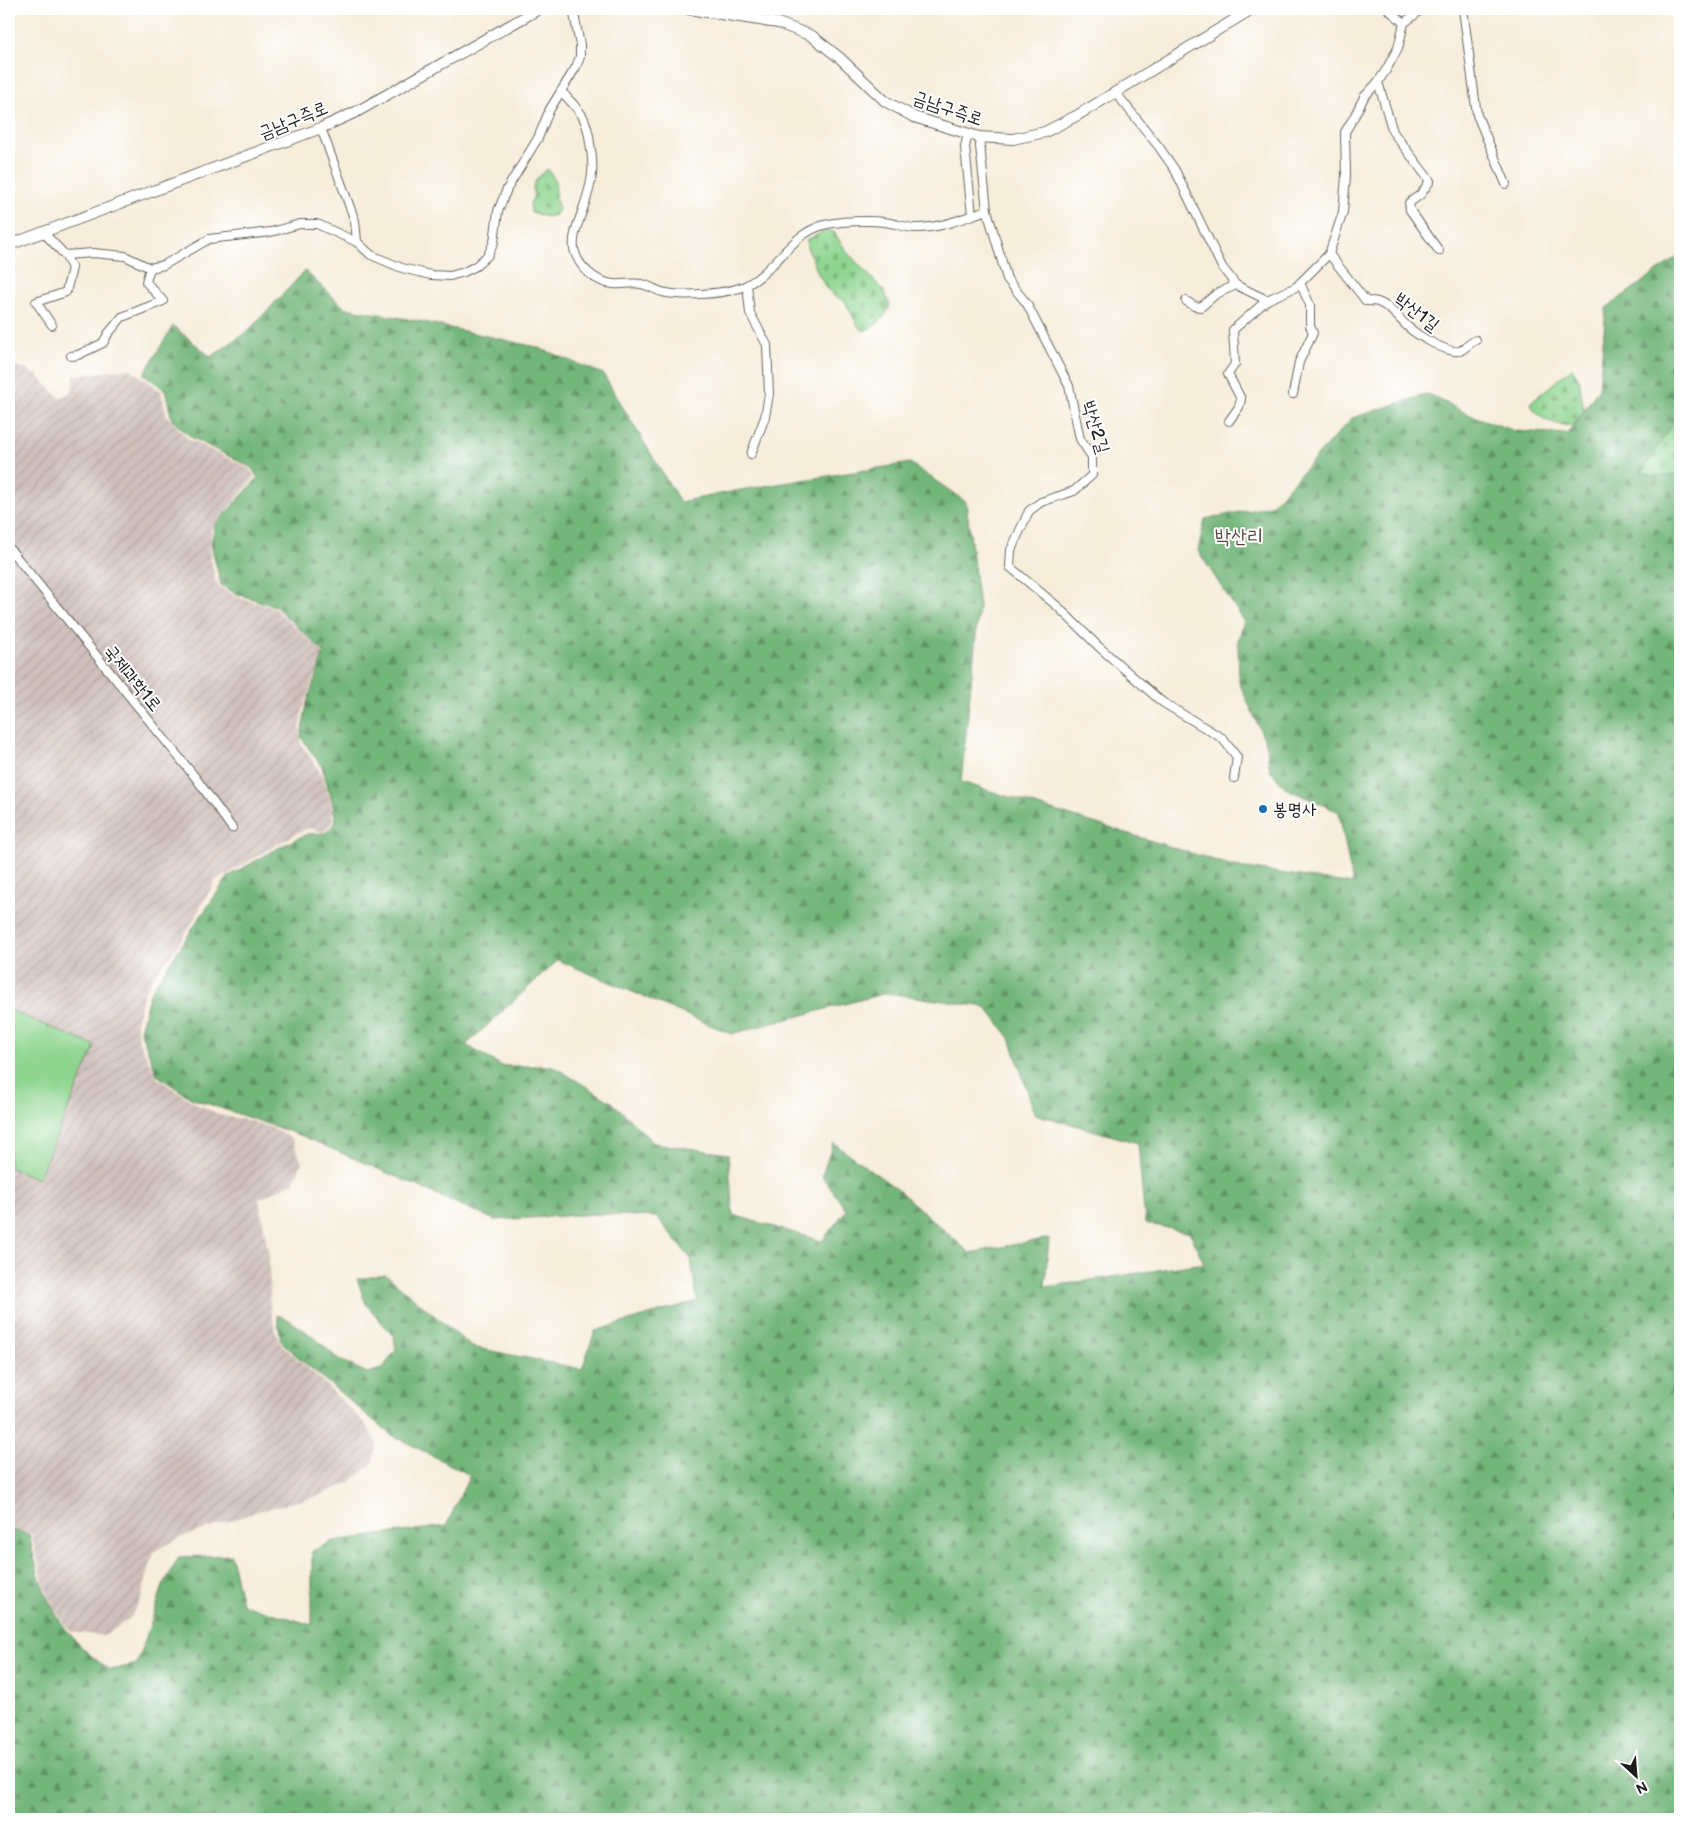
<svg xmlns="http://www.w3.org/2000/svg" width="1689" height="1828" font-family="'Balsamiq Sans','Poor Story',sans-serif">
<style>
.industrial{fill:url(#industrial-furrows)}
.forest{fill:url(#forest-firs);stroke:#48694b;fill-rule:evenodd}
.cemetery{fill:url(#cemetery-stones);stroke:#567856}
.pitch{fill:#8fd590;stroke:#567856}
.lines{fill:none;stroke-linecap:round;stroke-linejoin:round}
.street-casing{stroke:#68655e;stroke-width:10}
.secondary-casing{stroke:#68655e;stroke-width:12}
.street{stroke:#fff;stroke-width:8}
.secondary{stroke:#fff;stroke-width:10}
.poi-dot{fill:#1f6fb2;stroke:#fff;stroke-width:2}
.labels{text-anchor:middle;stroke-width:4;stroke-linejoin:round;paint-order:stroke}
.street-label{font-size:18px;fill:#1c1c1c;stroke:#fff}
.poi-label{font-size:18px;fill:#1c1c1c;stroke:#fff;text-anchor:start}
.quarter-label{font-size:20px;fill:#5e4a45;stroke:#fff}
</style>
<defs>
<pattern id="industrial-furrows" width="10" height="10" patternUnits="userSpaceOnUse" patternTransform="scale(1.25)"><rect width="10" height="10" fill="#cfc0bb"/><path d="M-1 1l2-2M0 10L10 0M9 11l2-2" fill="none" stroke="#b1a4a0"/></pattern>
<pattern id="forest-firs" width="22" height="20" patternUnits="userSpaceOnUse" patternTransform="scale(1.25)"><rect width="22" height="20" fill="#73b67a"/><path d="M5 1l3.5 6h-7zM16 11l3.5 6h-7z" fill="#5e9363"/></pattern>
<pattern id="cemetery-stones" width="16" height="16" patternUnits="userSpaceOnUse" patternTransform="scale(1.25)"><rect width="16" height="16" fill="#8fd590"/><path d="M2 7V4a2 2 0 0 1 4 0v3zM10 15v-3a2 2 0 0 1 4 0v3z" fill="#7bb67c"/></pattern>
</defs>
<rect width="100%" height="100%" fill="#fff"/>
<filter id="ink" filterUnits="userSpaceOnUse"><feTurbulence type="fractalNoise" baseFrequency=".02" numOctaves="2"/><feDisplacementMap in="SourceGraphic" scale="10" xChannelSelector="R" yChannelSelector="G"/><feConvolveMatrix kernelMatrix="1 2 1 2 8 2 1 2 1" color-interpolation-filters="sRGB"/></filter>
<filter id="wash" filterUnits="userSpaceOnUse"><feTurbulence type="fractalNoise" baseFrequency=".0096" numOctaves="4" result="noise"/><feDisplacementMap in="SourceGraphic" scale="20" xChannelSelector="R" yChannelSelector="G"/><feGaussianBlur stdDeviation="1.12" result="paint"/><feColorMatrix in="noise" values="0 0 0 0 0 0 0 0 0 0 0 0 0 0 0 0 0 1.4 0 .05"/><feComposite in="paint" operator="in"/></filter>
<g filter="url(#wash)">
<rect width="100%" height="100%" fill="#f6edda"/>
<path class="industrial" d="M9 364 26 369 37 375 60 398 72 392 74 375 131 369 161 391 167 416 188 439 250 469 255 477 212 527 209 551 216 582 221 588 236 597 274 608 323 652 302 712 300 730 301 744 320 772 331 802 333 821 326 830 323 832 309 828 295 834 215 881 188 930 171 955 158 969 144 992 136 1023 139 1041 157 1078 198 1105 223 1116 248 1120 272 1128 292 1139 302 1163 293 1182 259 1199 269 1256 270 1305 275 1330 281 1344 323 1382 366 1425 377 1443 372 1464 349 1483 318 1496 259 1511 182 1537 154 1551 140 1601 130 1618 104 1636 71 1632 53 1607 44 1585 31 1533 9 1528Z"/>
<path class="forest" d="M1680 255V1819H9V1529L29 1534C33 1551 36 1570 43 1587 56 1622 79 1650 111 1670L137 1664 163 1586 179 1557 231 1555 242 1604 312 1625V1551L333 1541 446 1526 470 1475 390 1434 300 1359 281 1341 277 1315 286 1318 314 1337 338 1359 367 1373 382 1369 396 1350 394 1337 366 1304 357 1279 386 1275 472 1347 582 1369 595 1331 697 1301 691 1259 657 1217 598 1214 495 1220 300 1135 191 1098 157 1075 140 1030 150 993 199 919 229 876 282 846 307 834 326 833 336 822 332 801 322 767 301 737 307 703 324 652 275 606 237 594 221 585 211 544 215 525 258 478 252 468 191 437 172 420 165 390 144 374 173 326 211 357 249 330 305 271 345 308 419 321 536 347 603 374 680 502 740 490 910 463 966 502 979 606 961 782 1233 866 1353 884 1339 812 1287 789 1270 771 1266 743 1239 682 1238 641 1244 621 1198 551 1205 519 1271 506 1352 418 1428 394 1470 415 1515 431 1568 434 1599 388 1606 308ZM558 960 731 1034 886 993 986 1007 1010 1038 1035 1114 1138 1143 1145 1223 1190 1233 1204 1263 1045 1287 1049 1238 970 1253 897 1189 833 1143 822 1176 846 1210 822 1241 733 1215 728 1154 654 1143 613 1103 553 1066H502L466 1045Z"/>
<g class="cemetery">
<path d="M548 169C561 186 552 191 559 209L556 215 546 217 531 212 530 203 534 196C530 184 538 176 548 169Z"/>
<path d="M826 230 834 232 846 251 883 290 890 305C885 319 877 325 864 331L858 326 845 301 834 296 826 288 818 273 807 247V240Z"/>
<path d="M1572 368 1579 379 1584 411 1573 426C1554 424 1540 422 1530 403Z"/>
<path d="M1680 412V475L1656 477 1642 472Z"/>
</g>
<path class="pitch" d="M9 1010 95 1046 38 1179 9 1167Z"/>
</g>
<g filter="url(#ink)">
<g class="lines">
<defs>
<g id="street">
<path d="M1388 9 1404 23"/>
<path d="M1463 9 1477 115 1506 184"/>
<path d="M1378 82 1393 132 1430 181 1421 194 1409 203 1410 210 1439 251"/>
<path d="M561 91C568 99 578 108 583 117 587 125 589 134 590 143 595 170 592 183 583 209 579 221 572 236 574 249 578 267 596 283 614 284 623 285 632 282 641 284 648 285 655 290 662 292 681 297 730 294 747 285 777 269 790 234 824 225 839 221 869 220 884 222 894 223 904 227 914 228 940 229 963 218 987 210"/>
<path d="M1116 93 1159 147 1175 170 1222 267 1236 285 1267 300 1296 287 1329 254 1343 212 1346 176 1345 132 1354 117 1364 97 1378 82 1386 70 1398 48 1404 23 1422 9"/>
<path d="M321 128 355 221 357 242 371 255 402 268 431 275 450 276 464 272 476 266 488 255 494 242 498 211 507 189 538 138 550 109 576 67 580 57V45L573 9"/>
<path d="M968 133 965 147 972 215"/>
<path d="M979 137 987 210 1007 279 1027 304 1069 386 1080 439 1092 457V475L1074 491 1041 502 1029 511 1011 550 1010 567 1057 606 1099 647 1162 702 1222 738 1237 757 1234 778"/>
<path d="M44 233 65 255 93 253 125 256 150 268 164 265 209 239 271 232 300 224H317L357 242"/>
<path d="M1329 254 1366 301C1370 301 1375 301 1378 302 1390 306 1399 319 1408 327 1417 335 1448 354 1460 351 1465 349 1469 343 1476 340"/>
<path d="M747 285 750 313 767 345 769 394 765 417 751 454"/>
<path d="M1186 301 1194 306 1201 307 1216 294 1236 285"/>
<path d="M52 325 36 302 66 292 72 268 65 255"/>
<path d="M71 356 78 355 103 343 108 334 122 317 163 301 146 282 150 268"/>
<path d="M1293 394 1299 362 1313 333 1310 326V305L1300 283"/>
<path d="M1229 421 1239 407 1241 399 1228 374 1235 364 1233 330 1267 300"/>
<path d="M9 548 195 777 232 828"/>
</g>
<g id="secondary">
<path d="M688 9 778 23 812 36 841 59 885 101 914 117 979 137 1013 139 1045 132 1078 115 1252 9"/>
<path d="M9 245 321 128 358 111 539 9"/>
</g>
</defs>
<use href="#street" class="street-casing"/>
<use href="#secondary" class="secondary-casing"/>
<use href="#street" class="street"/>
<use href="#secondary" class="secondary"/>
</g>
</g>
<circle class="poi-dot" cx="1263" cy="809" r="5"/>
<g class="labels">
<g class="street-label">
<text transform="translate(948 108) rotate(19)" y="6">금남구즉로</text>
<text transform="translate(293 120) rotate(-22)" y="6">금남구즉로</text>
<text transform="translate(1417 312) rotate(37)" y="6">박산1길</text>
<text transform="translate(1096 427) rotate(73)" y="6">박산2길</text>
<text transform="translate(133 678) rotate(51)" y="6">국제과학1로</text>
</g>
<g class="poi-label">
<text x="1273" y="815">봉명사</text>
</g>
<g class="quarter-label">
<text x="1239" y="543">박산리</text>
</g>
</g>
<rect width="1689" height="1828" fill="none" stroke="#fff" stroke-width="30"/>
<g transform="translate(1636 1776) rotate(154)" stroke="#ffffff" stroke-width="4" paint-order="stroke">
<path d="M0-4L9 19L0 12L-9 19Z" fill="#1c1c1c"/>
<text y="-8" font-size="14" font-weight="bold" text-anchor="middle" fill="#1c1c1c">N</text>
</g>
</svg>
